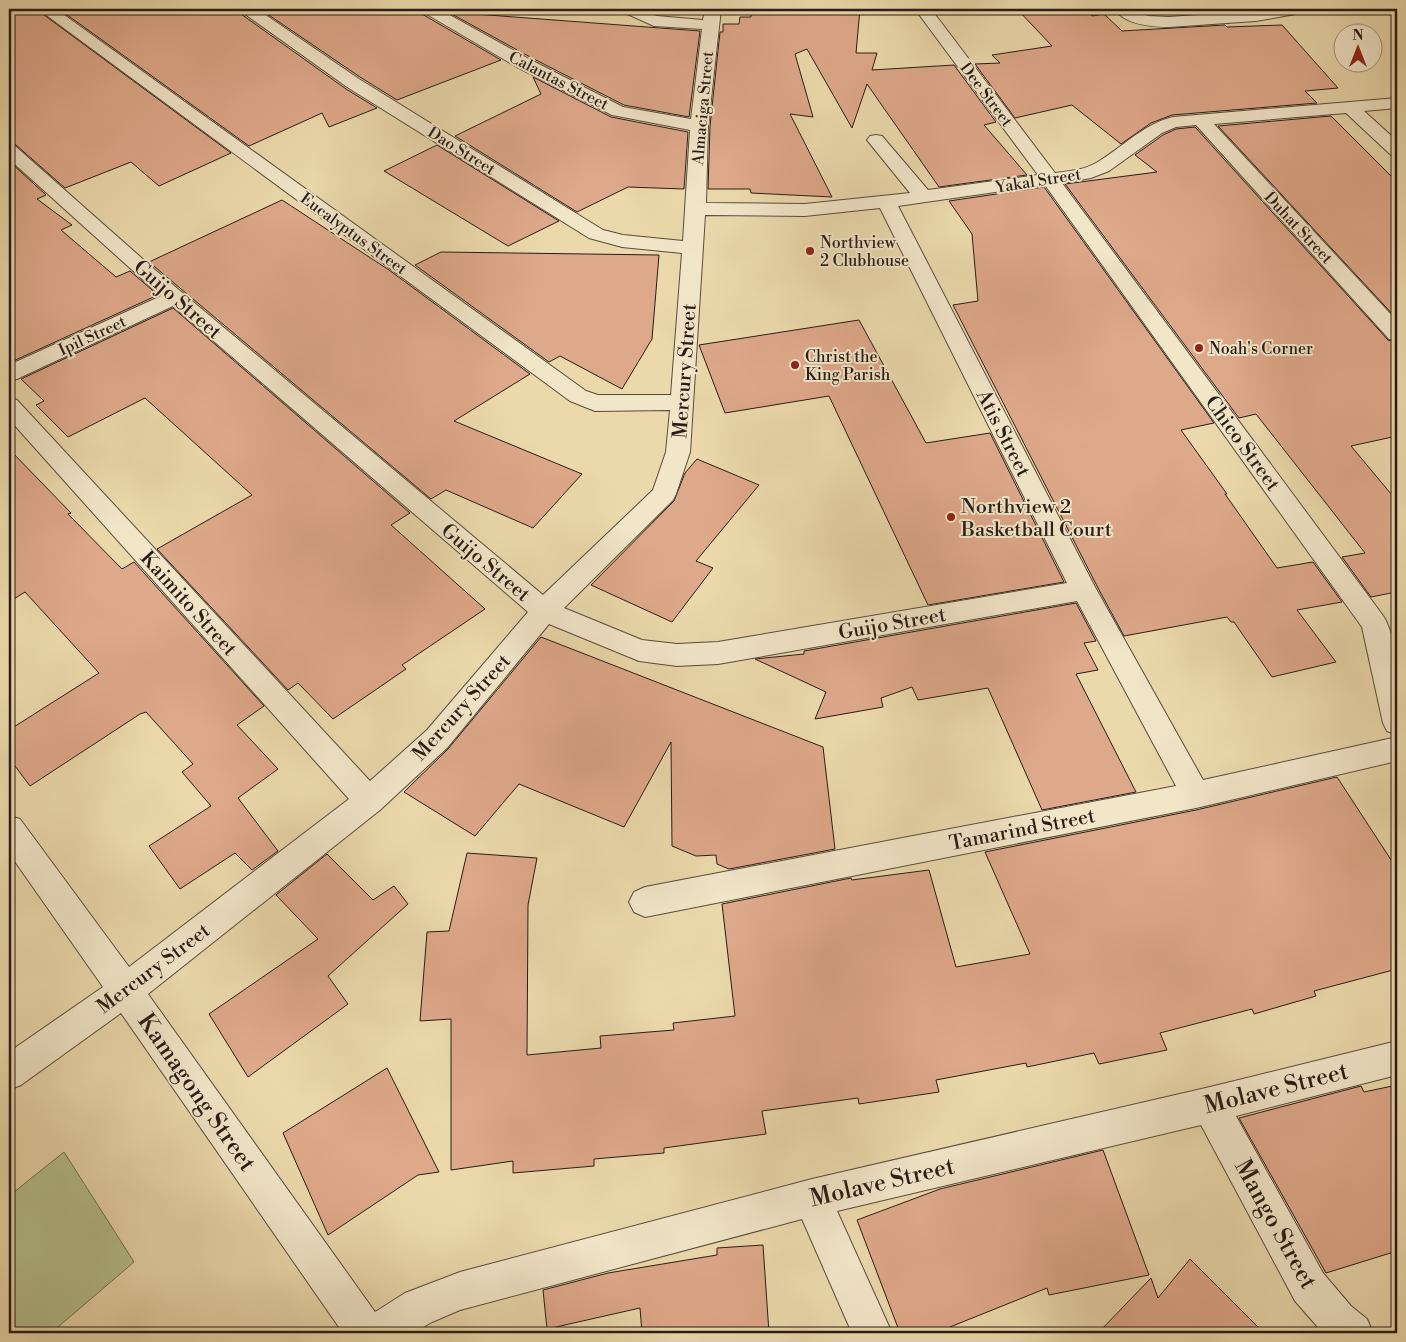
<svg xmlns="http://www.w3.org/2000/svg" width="1406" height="1342" font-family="'Libre Bodoni',serif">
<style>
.green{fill:#b5c08c;stroke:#6e6e52}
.building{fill:#dea88a;stroke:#281c17}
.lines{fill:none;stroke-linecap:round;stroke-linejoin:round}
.street-casing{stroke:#594b3c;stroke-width:2}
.street{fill:#f2e6c9;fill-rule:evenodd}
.poi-dot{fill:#8f2418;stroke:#f2e6c9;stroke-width:2}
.labels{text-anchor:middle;stroke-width:4;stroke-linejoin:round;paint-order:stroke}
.far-street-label{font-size:16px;fill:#281c17;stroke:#f2e6c9}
.far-poi-label{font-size:16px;fill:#281c17;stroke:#f2e6c9;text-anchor:start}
.street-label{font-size:20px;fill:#281c17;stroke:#f2e6c9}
.poi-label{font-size:20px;fill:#281c17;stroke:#f2e6c9;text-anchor:start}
.near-street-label{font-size:24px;fill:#281c17;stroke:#f2e6c9}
</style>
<rect width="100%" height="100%" fill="#ebd9ac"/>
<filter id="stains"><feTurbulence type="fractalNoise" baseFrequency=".004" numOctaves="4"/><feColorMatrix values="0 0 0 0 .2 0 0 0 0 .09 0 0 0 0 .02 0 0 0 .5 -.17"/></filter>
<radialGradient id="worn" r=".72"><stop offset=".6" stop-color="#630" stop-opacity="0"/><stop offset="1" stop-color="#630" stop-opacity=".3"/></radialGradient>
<path class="green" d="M64 1152 134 1262 51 1333H9V1196Z"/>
<g class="building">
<path d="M9 9H36L231 153 159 186 131 162 65 188 16 145 9 143Z"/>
<path d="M59 9H237L241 14 346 89 377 108 329 127 322 113 249 146Z"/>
<path d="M260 9 418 10 422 14 501 60 397 100 360 77Z"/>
<path d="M751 9H860L856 53H877L872 70 954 65 996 122 984 125 1027 175 939 187 867 84 852 128 807 49 795 54 813 117 790 114 832 197 751 193 750 189H708L710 126 720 32H723V24H739L740 17H751Z"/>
<path d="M1017 9H1085L1092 16 1104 14 1122 31 1225 25 1227 27 1282 25 1338 88 1305 91 1317 103 1172 115 1151 123 1121 144 1072 105 1015 118 975 64 1000 63 992 55 1052 46Z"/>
<path d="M448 12 700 31 689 117 624 105 530 57Z"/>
<path d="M533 77 611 117 688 132 684 189 628 187 577 212 455 136 541 94Z"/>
<path d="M1331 116 1397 182V319L1218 126Z"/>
<path d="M1195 127 1388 340 1397 343V436L1351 446 1397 501V594L1396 592 1371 597 1342 557 1365 553 1256 414 1239 418 1065 184 1157 172 1135 155 1163 135 1176 129Z"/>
<path d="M437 145 559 221 508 246 384 171Z"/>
<path d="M9 161 46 195 37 199 72 225 61 230 116 277 130 271 158 295 9 363Z"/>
<path d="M1044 187 1214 423 1181 430 1227 494H1225L1277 568 1313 562 1342 602 1297 610 1336 662 1272 677 1234 622H1231L1227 617 1124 636 1097 586 953 305 978 301 972 234 949 201Z"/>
<path d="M282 200 389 270 530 374 454 421 582 474 533 528 446 490 431 499 149 262Z"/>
<path d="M441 252 659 255 652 339 622 389 560 356 549 362 415 265Z"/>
<path d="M173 308 410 513 391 525 485 609 402 665 406 669 333 719 298 683 288 690 157 549 252 495 145 398 68 437 36 405 44 401 21 379Z"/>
<path d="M859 320 926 443 990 433 1064 582 928 605 829 396 725 413 699 345Z"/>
<path d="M9 449 71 513 68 514 122 569 134 562 264 706 237 725 278 769 238 798 278 851 252 870 235 853 180 889 149 846 211 806 182 772 193 764 146 712 140 714 30 786 9 758V730L99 673 25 592 9 602Z"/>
<path d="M697 459 759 485 696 561 713 568 672 622 591 585 674 501 685 473Z"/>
<path d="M1076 603 1096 641 1084 643 1098 670 1076 674 1136 792 1042 810 988 688 918 700 912 687 881 698 883 707 815 719 826 692 755 659 804 654V651Z"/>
<path d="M541 637 823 747 835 849 729 869 717 864 716 855 696 856 672 846 671 742 624 827 519 784 475 836 404 792 448 749Z"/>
<path d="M1337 777 1397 869V969L1314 991 1316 996 1254 1014 1252 1009 1160 1033 1167 1050 1099 1064 1094 1053 1027 1067 1026 1063 936 1080 939 1092 859 1104 858 1098 762 1111 766 1134 664 1148V1153L594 1159V1166L513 1173V1161L451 1170V1019L420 1021 427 932 449 931 467 853 537 858 528 905 527 1055 601 1048 600 1036 674 1030 673 1023 735 1016 722 904 851 878 852 880 929 870 956 967 1030 954 985 852 1196 810Z"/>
<path d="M327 854 373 900 394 886 408 904 328 976 348 1004 248 1077 209 1014 318 939 276 895Z"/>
<path d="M387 1068 439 1172 418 1175 328 1235 283 1133Z"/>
<path d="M1397 1085V1251L1326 1273 1239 1118 1361 1086 1364 1092Z"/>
<path d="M1103 1150 1149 1275 1049 1295 1047 1288 935 1333H900L857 1220 940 1189Z"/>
<path d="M763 1245 769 1333H642L640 1308 547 1329 543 1290 608 1273 717 1255V1248Z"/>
<path d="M1190 1259 1264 1333H1098L1151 1278 1158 1298Z"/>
</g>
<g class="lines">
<defs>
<g id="street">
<path d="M38 9H56L586 391 598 395H671L682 253 622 247 589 238 347 87 242 12 239 9H257L359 79 603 230 623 235 683 241 690 130 612 115 517 67 423 12 420 9H439L529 59 623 107 691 119 702 29 654 26 623 12 620 9H640L657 16 703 20 705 9H721L708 126 706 203 805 204 910 193 867 140 870 136 876 135 882 136 928 190 1038 175 915 9H931L1055 173C1069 171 1084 170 1096 163 1122 148 1143 124 1173 117L1397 98V108L1364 111 1397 141V156L1391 155 1346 113 1214 124 1397 321V341L1389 339 1196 125 1176 127 1162 133 1109 171 1091 178 1062 183 1384 617C1401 648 1399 700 1397 735L1387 731 1383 723 1362 627 1045 185 898 206 1095 587 1203 780 1397 737V761L1196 808 645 917 634 912 629 902 634 892 645 887 1176 786 1077 601 718 664 677 666 639 661 549 624 447 748 380 810 148 994 375 1312 405 1293 460 1272 812 1179 1210 1087 1397 1041V1075L1236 1116 1323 1273 1351 1306 1367 1319 1373 1333H1323L1295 1301 1201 1125 837 1211 892 1333H852L802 1219 460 1310 432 1322 413 1333H343L121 1013 21 1085 9 1090V1052L103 987 9 853V816L20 819 129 967 349 799 9 419V397L17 400 370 781 427 730 528 612 173 306 17 379 9 381V365L161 296 9 159V145L15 146 154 269 543 595 653 490 666 452 670 410 595 411 570 401ZM880 208 1067 583 718 642 677 644 642 640 564 608 673 500 676 494 690 452 705 215 805 216Z"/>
<path d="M1114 9H1132L1148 16 1169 17 1282 9H1310L1307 12 1256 21 1169 27C1151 27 1126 25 1114 9Z"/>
</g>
</defs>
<use href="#street" class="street-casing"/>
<use href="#street" class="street"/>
</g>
<g class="poi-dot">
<circle cx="810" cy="251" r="5"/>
<circle cx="1199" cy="348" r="5"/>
<circle cx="795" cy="365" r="5"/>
<circle cx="951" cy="517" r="5"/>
</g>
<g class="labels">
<g class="far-street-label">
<text transform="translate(559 80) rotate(27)" y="6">Calantas Street</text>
<text transform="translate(987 94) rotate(53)" y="6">Dee Street</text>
<text transform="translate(702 108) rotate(-85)" y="6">Almaciga Street</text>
<text transform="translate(462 150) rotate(32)" y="6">Dao Street</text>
<text transform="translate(1038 180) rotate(-9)" y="6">Yakal Street</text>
<text transform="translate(1299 227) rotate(47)" y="6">Duhat Street</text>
<text transform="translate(354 233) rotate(36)" y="6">Eucalyptus Street</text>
<text transform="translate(92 335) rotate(-25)" y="6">Ipil Street</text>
</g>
<g class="far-poi-label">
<text x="820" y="248">Northview<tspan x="820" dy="18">2 Clubhouse</tspan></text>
<text x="1209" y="354">Noah's Corner</text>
<text x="805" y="362">Christ the<tspan x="805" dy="18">King Parish</tspan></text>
</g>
<g class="street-label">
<text transform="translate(178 299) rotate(41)" y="7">Guijo Street</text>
<text transform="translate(684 371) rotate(-86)" y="7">Mercury Street</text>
<text transform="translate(1004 433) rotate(63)" y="7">Atis Street</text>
<text transform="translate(1243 443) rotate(54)" y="7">Chico Street</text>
<text transform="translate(486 562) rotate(40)" y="7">Guijo Street</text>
<text transform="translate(189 603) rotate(48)" y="7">Kaimito Street</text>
<text transform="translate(892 623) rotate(-10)" y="7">Guijo Street</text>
<text transform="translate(461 707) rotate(-48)" y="7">Mercury Street</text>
<text transform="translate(1022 829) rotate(-11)" y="7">Tamarind Street</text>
<text transform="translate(153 968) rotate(-37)" y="7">Mercury Street</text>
</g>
<g class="poi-label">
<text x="961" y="513">Northview 2<tspan x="961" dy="23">Basketball Court</tspan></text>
</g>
<g class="near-street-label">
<text transform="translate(1276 1088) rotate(-14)" y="8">Molave Street</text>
<text transform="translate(197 1092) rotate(55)" y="8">Kamagong Street</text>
<text transform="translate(882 1182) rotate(-13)" y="8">Molave Street</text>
<text transform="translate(1276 1224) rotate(61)" y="8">Mango Street</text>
</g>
</g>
<rect width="1406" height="1342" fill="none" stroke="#ebd9ac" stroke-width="30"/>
<rect x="10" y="10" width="1386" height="1322" fill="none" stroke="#281c17" stroke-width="2.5"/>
<rect x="15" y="15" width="1376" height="1312" fill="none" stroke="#281c17"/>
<g transform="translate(1358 48)"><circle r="24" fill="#f2e6c9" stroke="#a19582"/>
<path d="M0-4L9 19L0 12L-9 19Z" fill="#8f2418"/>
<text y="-8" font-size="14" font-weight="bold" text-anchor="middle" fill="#281c17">N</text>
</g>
<rect width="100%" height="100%" filter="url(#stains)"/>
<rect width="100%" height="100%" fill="url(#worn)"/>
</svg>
